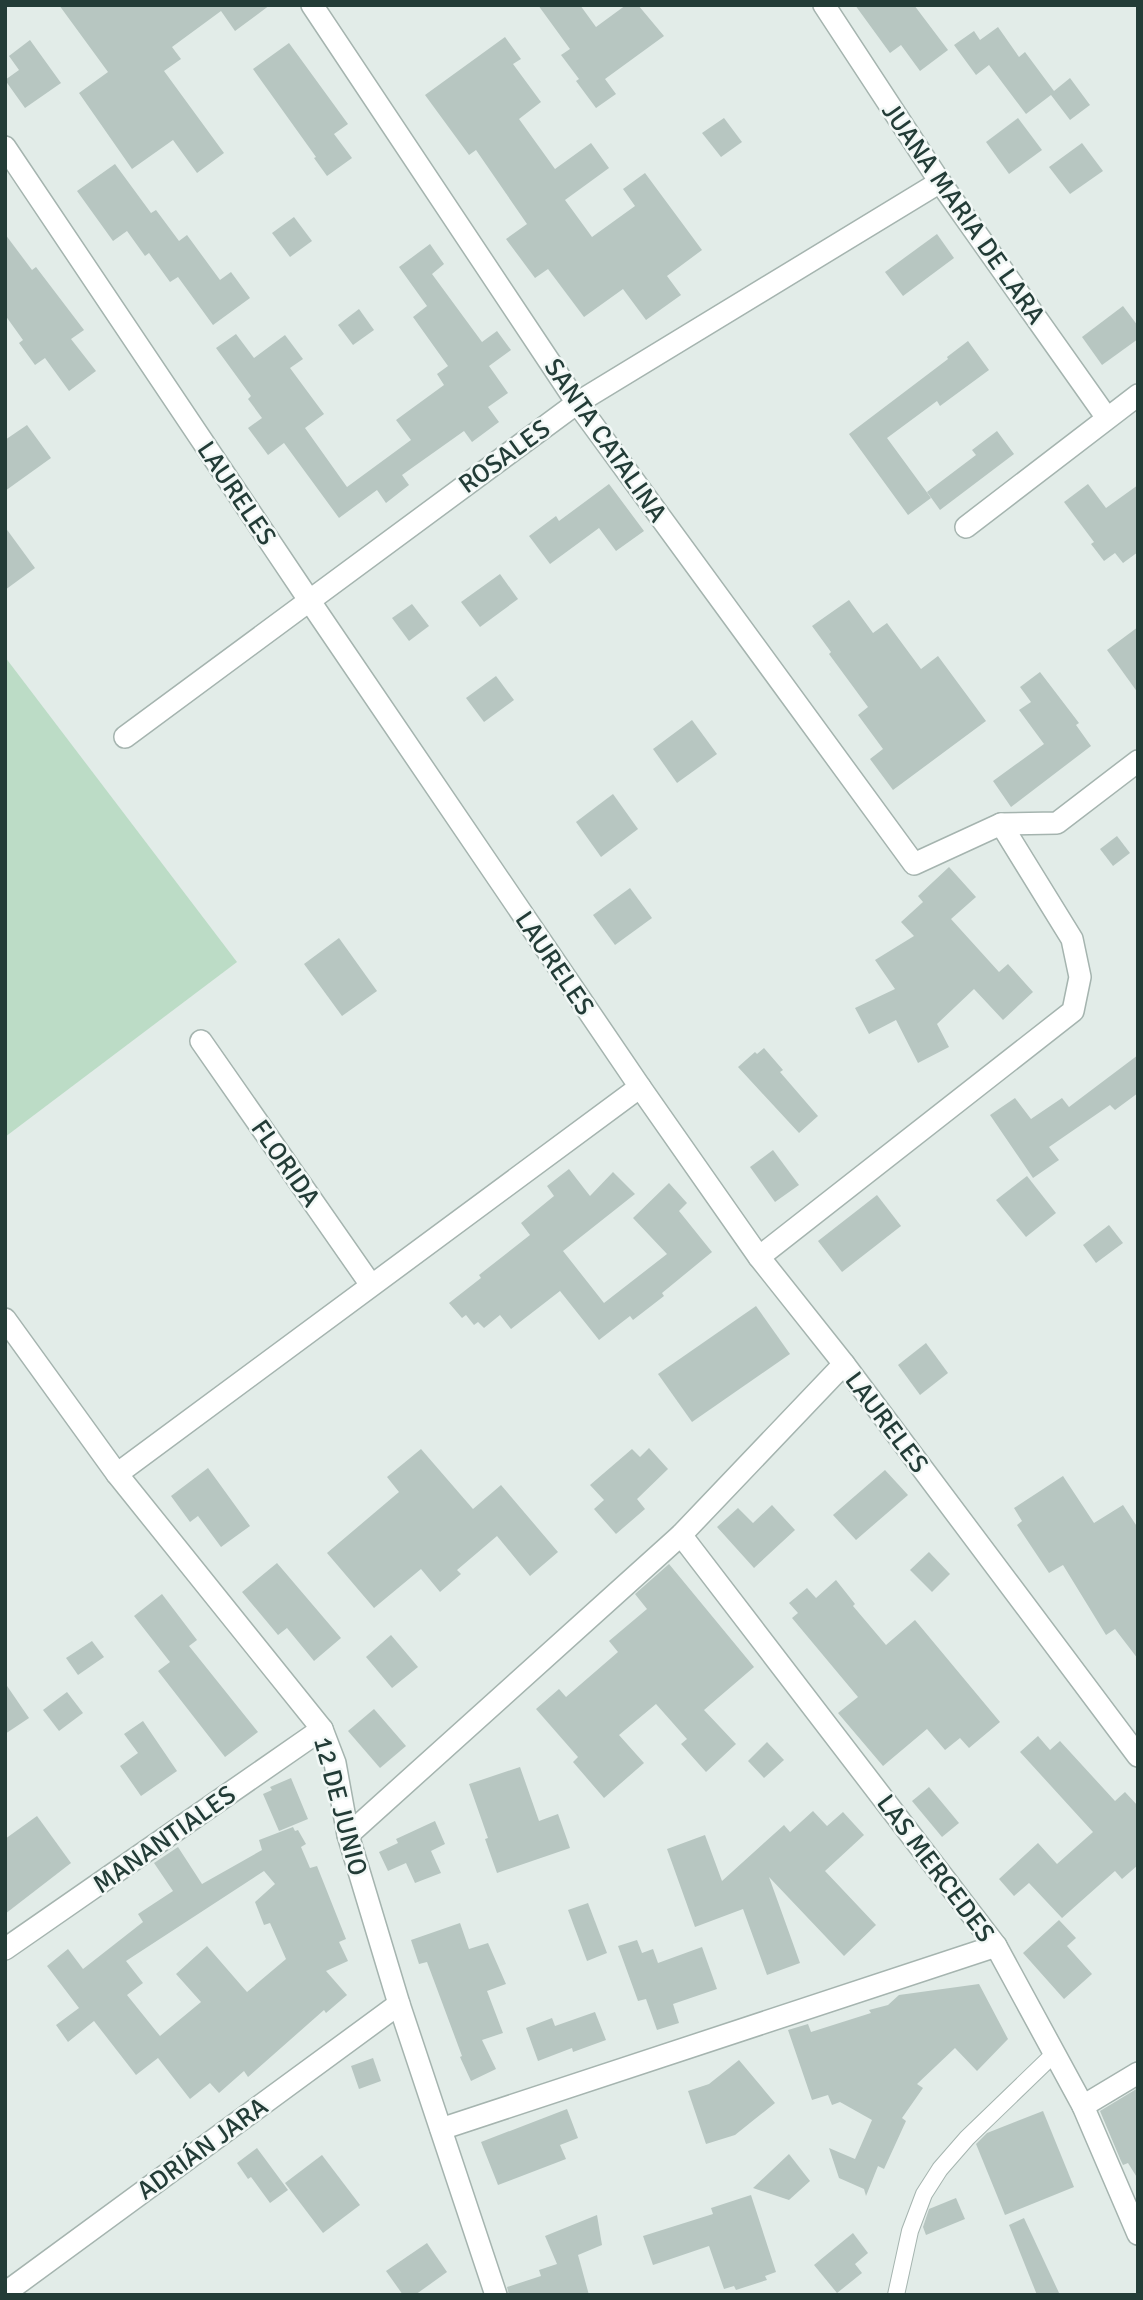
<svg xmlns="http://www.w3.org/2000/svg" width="1143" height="2300" font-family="Signika,sans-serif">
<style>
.green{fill:#bcdcc6}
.building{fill:#b7c6c1;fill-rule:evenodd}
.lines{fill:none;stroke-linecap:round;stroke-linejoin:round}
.service-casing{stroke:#a5b4af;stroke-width:18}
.minor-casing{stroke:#a5b4af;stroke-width:24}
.service{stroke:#fff;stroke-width:16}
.minor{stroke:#fff;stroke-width:21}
.labels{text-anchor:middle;stroke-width:5;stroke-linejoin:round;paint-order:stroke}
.street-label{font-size:26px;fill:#233c37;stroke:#f2f8f6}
</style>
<rect width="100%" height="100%" fill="#e2ece8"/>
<path class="green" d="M5 657 237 962 5 1137Z"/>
<g class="building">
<path d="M59 5H270L235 31 221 11 172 47 181 59 164 71 224 153 197 173 173 140 132 169 79 93 108 72Z"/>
<path d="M538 5H580L596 27 626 5H638L664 36 605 79 616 94 596 108 576 81 579 79 561 55 570 49Z"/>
<path d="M855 5H914L948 50 920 71 901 45 890 53Z"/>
<path d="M998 27 1019 57 1025 52 1054 91 1070 78 1090 105 1070 120 1051 95 1026 114 989 65 976 75 954 45 974 31 980 40Z"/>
<path d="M505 37 521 59 513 64 541 102 519 119 555 169 591 143 609 168 565 200 592 237 635 206 623 189 645 173 702 250 667 276 681 295 646 320 623 289 584 317 548 269 535 278 506 239 527 224 476 150 469 155 425 95Z"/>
<path d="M30 40 61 83 25 108 5 80 19 70 9 56Z"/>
<path d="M289 43 348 124 334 134 352 158 327 176 314 158 316 157 253 69Z"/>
<path d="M724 118 742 142 721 157 702 133Z"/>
<path d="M1018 118 1042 150 1009 174 986 142Z"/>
<path d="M1082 143 1103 171 1070 194 1049 167Z"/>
<path d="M115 164 151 213 156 210 179 241 187 235 220 280 231 272 250 298 213 325 178 277 170 282 149 253 145 256 127 231 113 241 77 191Z"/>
<path d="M294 217 312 241 290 257 272 233Z"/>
<path d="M5 234 32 270 36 267 84 330 71 339 96 371 69 391 45 358 35 365 19 343 23 340 5 315Z"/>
<path d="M937 234 954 258 903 296 885 272Z"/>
<path d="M430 244 444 264 432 274 482 342 497 331 511 350 489 366 508 393 488 407 499 422 472 442 464 431 402 475 409 485 386 503 377 490 339 518 284 443 268 455 248 428 262 418 248 399 251 396 216 348 236 334 254 358 285 335 303 359 290 368 324 414 305 428 347 487 411 440 396 420 444 385 437 374 448 366 413 317 427 306 399 267Z"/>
<path d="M1123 306 1138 326V339L1102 365 1082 337Z"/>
<path d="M359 309 374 330 353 345 338 325Z"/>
<path d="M968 341 989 370 940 406 937 401 887 438 931 498 908 515 849 434 948 359 947 357Z"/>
<path d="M27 425 51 458 5 491V440Z"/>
<path d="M997 431 1014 454 940 510 927 492 976 455 972 450Z"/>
<path d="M609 484 644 531 616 551 599 528 550 564 529 536 556 516 559 521Z"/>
<path d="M1088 484 1106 508 1138 485V552L1123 563 1115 553 1104 561 1091 544 1094 542 1064 502Z"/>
<path d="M5 527 35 568 5 590Z"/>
<path d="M500 574 518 599 480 627 461 602Z"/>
<path d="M849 600 873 633 887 623 921 669 938 656 986 721 893 790 870 759 883 749 858 715 868 707 829 654 831 652 812 626Z"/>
<path d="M412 604 429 626 409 641 392 618Z"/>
<path d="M1138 627V693L1107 650Z"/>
<path d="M1040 672 1079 723 1076 725 1091 746 1011 807 993 781 1044 744 1019 710 1031 702 1020 687Z"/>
<path d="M496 676 514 700 484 722 466 698Z"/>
<path d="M692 720 717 754 677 783 653 749Z"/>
<path d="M613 794 638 829 601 857 576 822Z"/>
<path d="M1117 836 1130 853 1113 866 1100 849Z"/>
<path d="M949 867 976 897 951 919 999 972 1008 964 1033 992 1003 1020 974 989 937 1024 949 1047 918 1063 896 1020 869 1034 855 1008 895 989 875 960 914 936 901 922 923 902 918 896Z"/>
<path d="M630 888 652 918 615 945 593 915Z"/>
<path d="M339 938 377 991 342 1016 304 964Z"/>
<path d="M764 1048 783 1070 780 1072 818 1116 799 1133 738 1067 755 1052 757 1054Z"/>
<path d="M1138 1055V1093L1115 1110 1110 1105 1049 1147 1059 1160 1033 1178 990 1115 1015 1098 1031 1119 1062 1098 1069 1107Z"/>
<path d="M773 1150 799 1185 775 1202 750 1167Z"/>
<path d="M569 1169 590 1196 613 1172 635 1194 563 1251 604 1303 667 1254 633 1218 669 1183 687 1203 679 1211 712 1252 662 1293 664 1296 633 1320 630 1316 599 1340 560 1291 511 1329 500 1315 484 1328 478 1322 474 1325 466 1315 462 1318 449 1303 481 1278 479 1275 530 1235 521 1223 554 1196 547 1186Z"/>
<path d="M1027 1176 1056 1213 1026 1237 996 1200Z"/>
<path d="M877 1195 901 1226 842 1272 818 1241Z"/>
<path d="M1109 1225 1123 1243 1096 1263 1083 1245Z"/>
<path d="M756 1306 790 1354 692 1422 658 1374Z"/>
<path d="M926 1343 948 1373 920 1395 898 1365Z"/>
<path d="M649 1448 668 1469 637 1499 645 1509 616 1534 594 1509 604 1500 590 1485 632 1449 640 1457Z"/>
<path d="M421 1449 473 1509 501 1485 558 1552 530 1576 497 1536 457 1570 461 1574 440 1592 421 1569 374 1608 327 1553 399 1492 387 1477Z"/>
<path d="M208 1468 250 1526 221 1547 198 1516 190 1522 171 1496Z"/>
<path d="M885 1470 908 1495 856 1540 833 1515Z"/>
<path d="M1063 1476 1094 1523 1123 1505 1138 1528V1659L1115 1629 1106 1635 1063 1565 1049 1573 1017 1525 1022 1521 1014 1508Z"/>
<path d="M772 1505 795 1530 754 1568 717 1527 738 1508 753 1523Z"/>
<path d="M929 1552 950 1574 932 1592 910 1570Z"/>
<path d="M277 1563 341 1638 314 1661 287 1628 278 1635 242 1592Z"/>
<path d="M669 1564 754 1667 704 1710 736 1744 706 1772 681 1744 687 1739 656 1704 619 1735 644 1763 604 1798 573 1762 578 1757 536 1709 559 1689 566 1697 618 1652 609 1641 647 1609 635 1594Z"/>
<path d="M836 1580 855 1604 853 1606 886 1645 915 1620 1000 1722 969 1748 960 1738 945 1750 927 1729 883 1766 838 1713 858 1697 792 1618 798 1613 789 1603 807 1588 816 1598Z"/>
<path d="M162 1594 197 1640 189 1646 258 1732 225 1757 158 1671 170 1662 134 1616Z"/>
<path d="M391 1635 418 1667 392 1688 366 1657Z"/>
<path d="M92 1641 104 1657 78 1675 66 1658Z"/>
<path d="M5 1683 29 1718 5 1734Z"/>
<path d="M67 1692 83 1713 59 1731 43 1710Z"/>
<path d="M374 1709 406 1746 380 1768 348 1731Z"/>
<path d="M143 1721 177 1771 141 1796 120 1766 138 1753 124 1734Z"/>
<path d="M1038 1736 1050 1750 1060 1741 1115 1801 1125 1792 1138 1806V1865L1122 1879 1115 1871 1062 1918 1029 1883 1014 1896 999 1879 1038 1843 1057 1864 1093 1832 1020 1752Z"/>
<path d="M767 1742 784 1760 764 1778 748 1761Z"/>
<path d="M520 1767 539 1821 558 1814 570 1848 497 1873 485 1839 488 1838 469 1784Z"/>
<path d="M291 1778 308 1819 279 1831 263 1794 272 1790 270 1787Z"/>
<path d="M929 1787 959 1823 942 1837 912 1801Z"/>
<path d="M813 1811 827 1826 843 1812 864 1835 825 1871 876 1925 844 1956 769 1877 800 1963 767 1975 743 1909 695 1927 667 1849 705 1835 722 1881 784 1825 790 1832Z"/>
<path d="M37 1816 71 1863 5 1914V1839Z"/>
<path d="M435 1821 445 1844 431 1851 441 1873 415 1883 406 1863 388 1871 379 1852 398 1843 396 1839Z"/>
<path d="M293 1827 295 1831 298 1830 306 1844 301 1847 310 1868 317 1866 346 1939 339 1942 348 1961 326 1971 347 1995 326 2013 324 2010 248 2077 244 2071 219 2093 210 2083 190 2099 158 2058 136 2075 94 2021 68 2042 56 2025 79 2008 47 1966 68 1949 83 1969 143 1922 138 1914 173 1891 154 1863 178 1847 202 1884 262 1850 259 1840ZM264 1871 275 1884 255 1902 264 1925 270 1923 286 1959 247 1992 207 1946 176 1974 201 2002 160 2036 127 1995 143 1983 126 1961Z"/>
<path d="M588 1903 607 1953 587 1961 568 1910Z"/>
<path d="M1059 1920 1076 1938 1067 1946 1092 1974 1064 1999 1023 1953Z"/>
<path d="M460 1923 469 1949 488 1943 506 1984 487 1991 503 2033 482 2040 496 2069 471 2081 460 2057 462 2056 427 1962 419 1964 411 1940Z"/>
<path d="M637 1940 642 1953 653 1949 658 1963 702 1947 717 1989 673 2004 679 2023 657 2030 646 1999 638 2001 618 1946Z"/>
<path d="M979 1984 1008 2039 977 2071 955 2048 917 2084 923 2088 902 2118 906 2121 884 2169 878 2166 866 2196 864 2189 839 2178 829 2148 855 2159 872 2120 840 2102 832 2105 828 2095 812 2100 788 2030 808 2024 811 2032 871 2013 869 2010 888 2005 899 1995Z"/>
<path d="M595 2012 606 2040 573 2052 572 2048 538 2061 526 2028 552 2018 555 2026Z"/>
<path d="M373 2058 381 2081 359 2089 351 2066Z"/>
<path d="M739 2060 775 2103 735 2135 706 2144 688 2091 709 2084Z"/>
<path d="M1138 2088V2179L1128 2163 1123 2165 1121 2161 1100 2111Z"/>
<path d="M567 2109 578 2138 560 2145 566 2159 498 2185 481 2142Z"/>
<path d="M1043 2111 1074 2187 1005 2215 976 2144 987 2133Z"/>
<path d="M257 2148 288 2190 270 2203 251 2177 248 2179 237 2163Z"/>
<path d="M789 2154 810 2181 789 2200 753 2188Z"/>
<path d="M322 2155 360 2205 323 2233 285 2183Z"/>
<path d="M751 2195 776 2272 765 2276 767 2280 736 2290 734 2286 724 2289 709 2246 653 2265 643 2236 713 2214 711 2208Z"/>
<path d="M956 2198 965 2219 926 2235 923 2227 929 2209Z"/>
<path d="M597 2215 602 2245 578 2255 589 2295H509L507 2287 541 2276 539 2270 557 2264 545 2236Z"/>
<path d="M1024 2218 1060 2295H1037L1009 2225Z"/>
<path d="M853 2233 868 2253 855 2264 862 2273 837 2293 814 2265Z"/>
<path d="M427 2243 447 2272 415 2295H403L386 2271Z"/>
</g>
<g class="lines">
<defs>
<path id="service" d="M896 2295 910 2231 924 2194 940 2169 967 2138 1054 2054"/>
<g id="minor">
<path d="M312 5 577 403 914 864 1001 824 1057 823 1138 761"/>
<path d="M824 5 940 182 1107 418"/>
<path d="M5 147 309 600 640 1087 759 1257 844 1364 1138 1756"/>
<path d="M966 527 1138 395"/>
<path d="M125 737 577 403 940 182"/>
<path d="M201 1041 371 1285"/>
<path d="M759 1257 1073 1011 1080 977 1072 939 1001 824"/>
<path d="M5 1319 117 1474 322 1729 335 1763 348 1835 399 2004 496 2295"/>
<path d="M117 1474 640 1087"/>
<path d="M681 1535 996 1946 1083 2106 1138 2234"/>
<path d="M348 1835 681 1535 844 1364"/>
<path d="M5 1949 322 1729"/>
<path d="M1083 2106 1138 2073"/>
<path d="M441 2129 996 1946"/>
<path d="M5 2293 399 2004"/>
</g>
</defs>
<use href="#service" class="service-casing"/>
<use href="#minor" class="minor-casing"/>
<use href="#service" class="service"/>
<use href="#minor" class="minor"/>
</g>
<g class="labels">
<g class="street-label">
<text transform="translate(964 213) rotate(55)" y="9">JUANA MARIA DE LARA</text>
<text transform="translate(606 440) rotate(55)" y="9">SANTA CATALINA</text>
<text transform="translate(504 456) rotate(-36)" y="9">ROSALES</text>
<text transform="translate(237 493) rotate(56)" y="9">LAURELES</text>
<text transform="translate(555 963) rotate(56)" y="9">LAURELES</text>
<text transform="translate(286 1163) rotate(55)" y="9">FLORIDA</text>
<text transform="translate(887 1422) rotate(53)" y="9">LAURELES</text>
<text transform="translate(341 1806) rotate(75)" y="9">12 DE JUNIO</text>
<text transform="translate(164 1839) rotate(-35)" y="9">MANANTIALES</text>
<text transform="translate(936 1868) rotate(53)" y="9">LAS MERCEDES</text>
<text transform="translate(202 2148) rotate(-36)" y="9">ADRIÁN JARA</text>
</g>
</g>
<rect width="1143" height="2300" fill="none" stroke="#233c37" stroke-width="14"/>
</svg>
